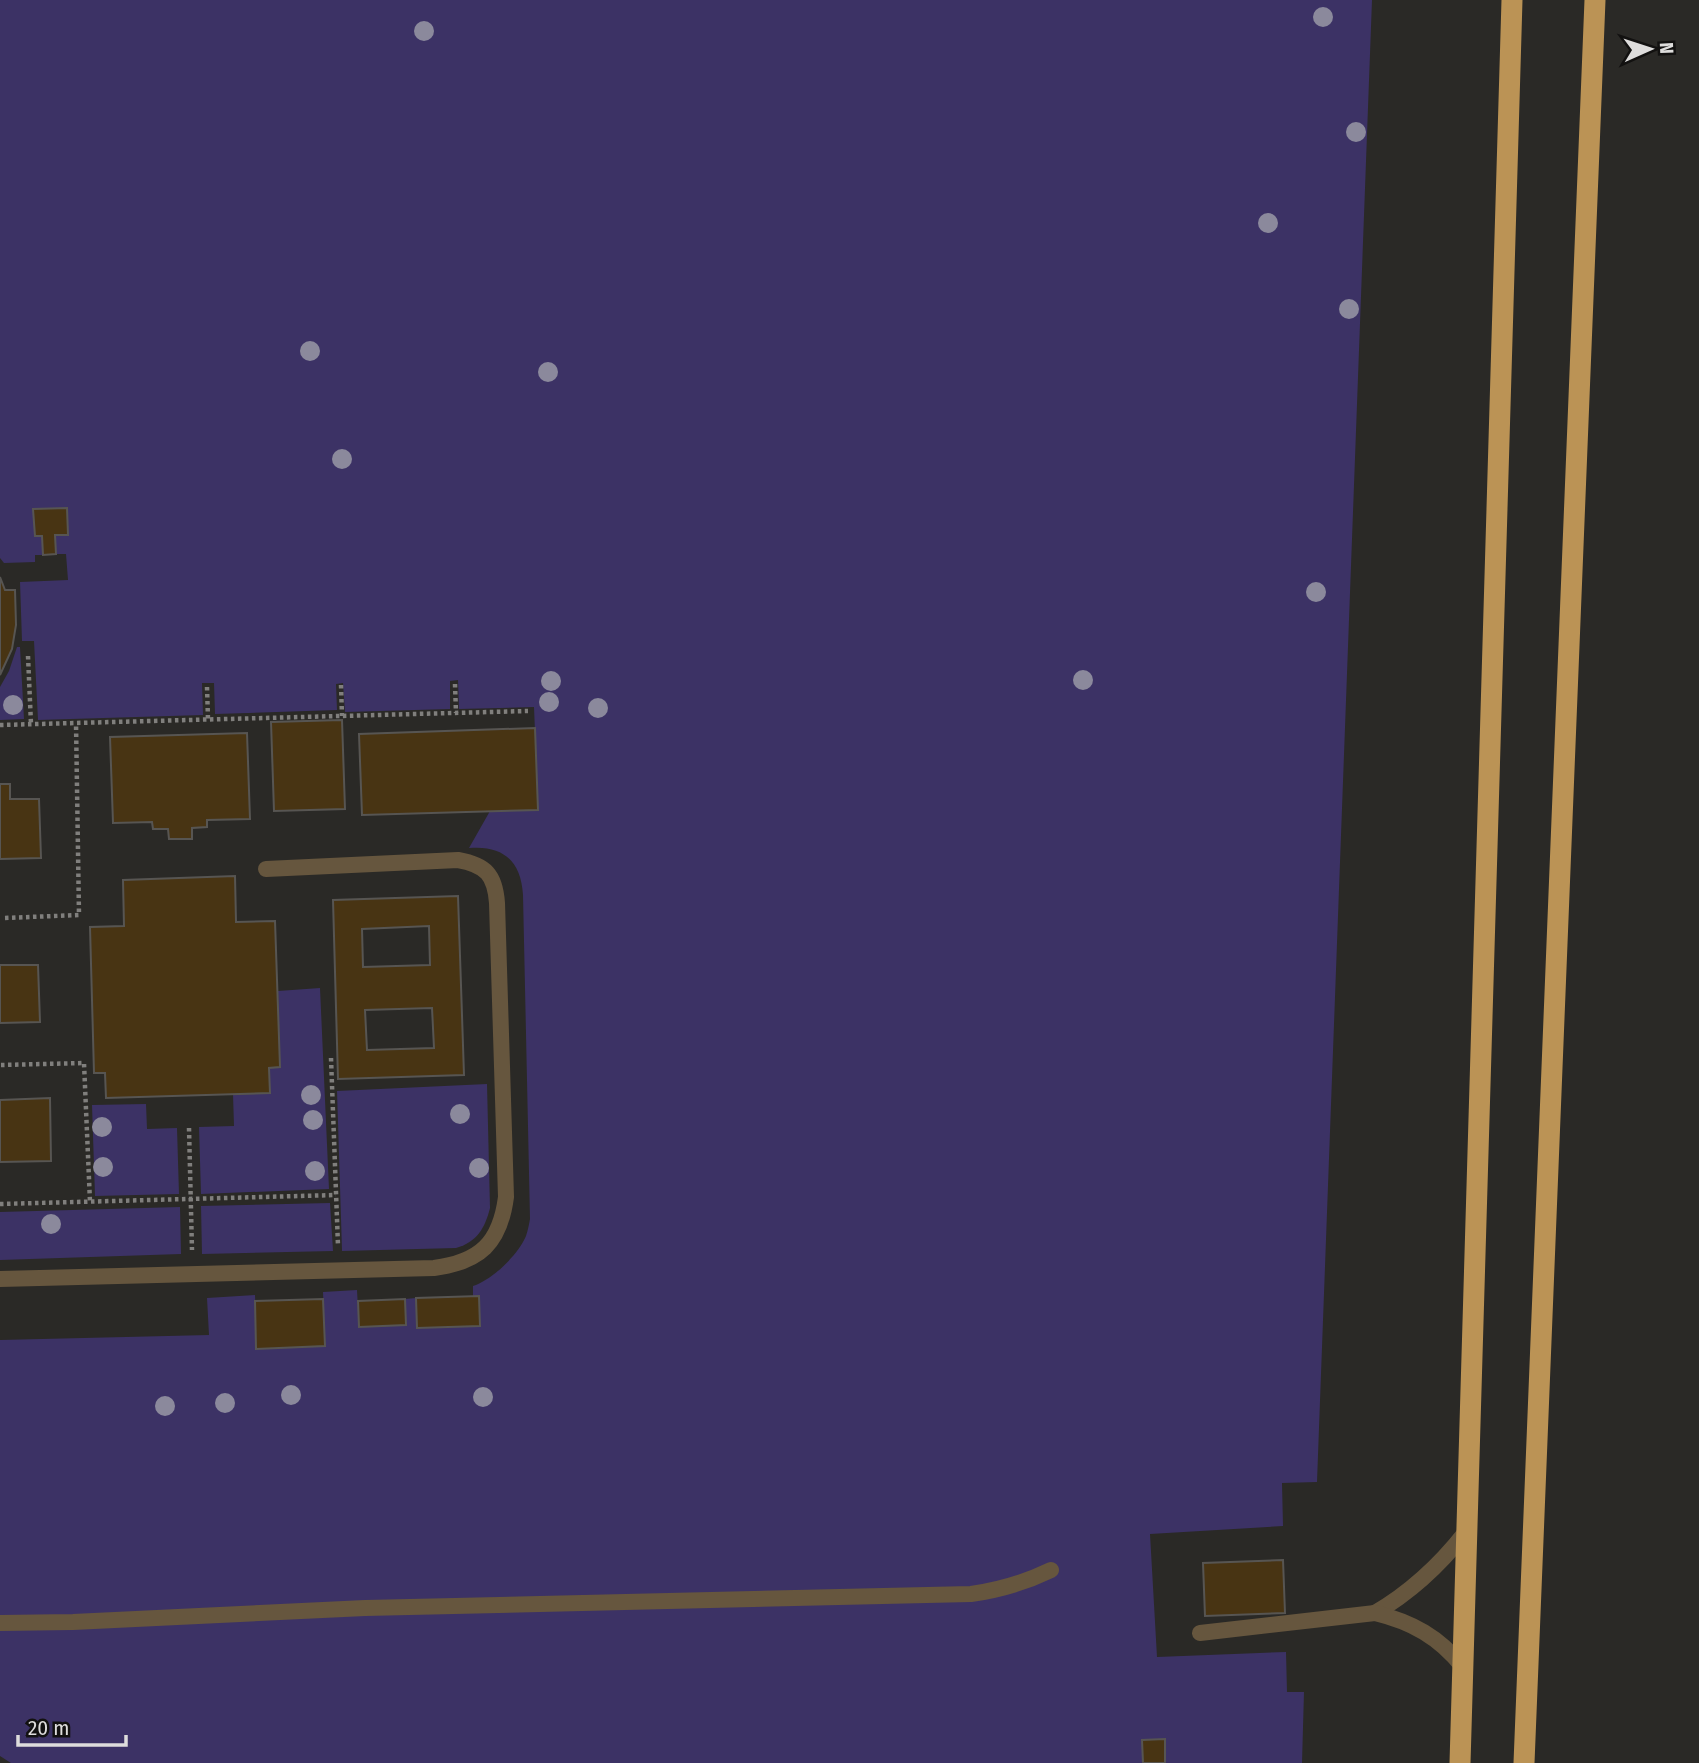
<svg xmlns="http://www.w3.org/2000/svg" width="1699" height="1763" font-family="'Fira Sans Condensed',sans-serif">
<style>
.green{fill:#3c3265}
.building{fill:#483413;stroke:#575552;stroke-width:2;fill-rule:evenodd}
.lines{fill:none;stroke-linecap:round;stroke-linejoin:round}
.path{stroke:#807f7d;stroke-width:4.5;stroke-dasharray:3.5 3.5;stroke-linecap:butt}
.lane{stroke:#66563e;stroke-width:16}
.highway{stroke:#bb9355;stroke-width:21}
.tree{fill:#8b899c}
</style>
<rect width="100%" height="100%" fill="#2a2926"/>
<g class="green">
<path d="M0 0H1372L1317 1482 1282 1483 1283 1526 1150 1534 1157 1657 1286 1652 1287 1692H1304L1302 1763H11L0 1756V1340L209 1335 207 1298 255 1295 257 1349 325 1346 323 1292 357 1290 359 1327 406 1325 405 1299 416 1298 417 1328 480 1326 479 1296H473V1286C492 1280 518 1255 526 1236 528 1230 529 1224 530 1219L523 895C521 860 502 845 469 848L490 811 538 809 534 707 459 709 458 680 450 681V709L345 712 343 683 336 684 337 710 215 714 214 683H202L203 715 38 720 34 641H22L20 582 68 580 66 554H56L55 535 68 534 67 508 34 509 35 536H42L43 555H35V562L4 563 0 558Z"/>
<path d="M17 647H20L24 719 0 720V687L9 671Z"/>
<path d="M320 988 329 1189 201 1194 199 1127 234 1126 233 1094 269 1068 280 1067 278 991Z"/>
<path d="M487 1084 490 1208C485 1228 477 1242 456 1248L342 1251 337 1091Z"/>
<path d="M146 1104 147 1129 177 1128 179 1194 95 1196 92 1105Z"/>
<path d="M330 1203 333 1251 202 1254 201 1206Z"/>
<path d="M180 1207 181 1254 0 1260V1212Z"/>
</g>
<g class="building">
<path d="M67 508 68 535H55L56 554 43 555 42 536H35L33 509Z"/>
<path d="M0 577 5 590H15L16 625 12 649 0 675Z"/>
<path d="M342 720 345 809 274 811 271 722Z"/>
<path d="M535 728 538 810 362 815 359 734Z"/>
<path d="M247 733 250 819 207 820V827L192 828V839H169L168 829H153L152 822 113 823 110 737Z"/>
<path d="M0 784H10V799H39L41 858 0 859Z"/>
<path d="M235 876 236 922 275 921 280 1067 269 1068 270 1093 106 1098 105 1073H94L90 927 124 926 123 880Z"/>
<path d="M458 896 464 1075 338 1079 333 900ZM429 926 430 965 363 967 362 929ZM432 1008 434 1048 367 1050 365 1010Z"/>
<path d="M0 965H38L40 1022 0 1023Z"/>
<path d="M50 1098 51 1161 0 1162V1100Z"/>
<path d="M479 1296 480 1326 417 1328 416 1298Z"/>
<path d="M323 1299 325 1346 256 1349 255 1301Z"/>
<path d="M405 1299 406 1325 359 1327 358 1301Z"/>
<path d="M1283 1560 1285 1613 1205 1616 1203 1563Z"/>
<path d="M1165 1739V1763H1143L1142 1740Z"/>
</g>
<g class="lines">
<g class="path">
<path d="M28 656 31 724"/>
<path d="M455 684 456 713"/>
<path d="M341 685 342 716"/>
<path d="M207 687 208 719"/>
<path d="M0 725 528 711"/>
<path d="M5 918 79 915 76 723"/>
<path d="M331 1058 338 1246"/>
<path d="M1 1065 84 1063 90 1202"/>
<path d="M189 1128 192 1250"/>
<path d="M0 1204 336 1195"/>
</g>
<g class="lane">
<path d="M0 1279 434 1268C480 1262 500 1243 506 1197L497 903C495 875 486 865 458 860L266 869"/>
<path d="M1375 1613C1411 1592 1439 1566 1465 1533"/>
<path d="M0 1623 73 1622 365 1608 971 1594C1000 1590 1024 1583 1051 1570"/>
<path d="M1200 1633 1375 1613C1412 1622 1439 1637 1463 1667"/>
</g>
<g class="highway">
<path d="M1460 1763 1512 0"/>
<path d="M1524 1763 1595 0"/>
</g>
</g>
<g class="tree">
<circle cx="1323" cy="17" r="10"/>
<circle cx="424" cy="31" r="10"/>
<circle cx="1356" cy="132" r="10"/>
<circle cx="1268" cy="223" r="10"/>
<circle cx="1349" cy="309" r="10"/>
<circle cx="310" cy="351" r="10"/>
<circle cx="548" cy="372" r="10"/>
<circle cx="342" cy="459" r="10"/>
<circle cx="1316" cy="592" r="10"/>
<circle cx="1083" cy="680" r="10"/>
<circle cx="551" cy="681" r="10"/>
<circle cx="549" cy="702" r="10"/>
<circle cx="13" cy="705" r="10"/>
<circle cx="598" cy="708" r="10"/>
<circle cx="311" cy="1095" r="10"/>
<circle cx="460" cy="1114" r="10"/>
<circle cx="313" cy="1120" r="10"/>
<circle cx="102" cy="1127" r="10"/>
<circle cx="103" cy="1167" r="10"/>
<circle cx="479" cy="1168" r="10"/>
<circle cx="315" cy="1171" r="10"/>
<circle cx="51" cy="1224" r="10"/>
<circle cx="291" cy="1395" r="10"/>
<circle cx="483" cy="1397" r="10"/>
<circle cx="225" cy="1403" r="10"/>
<circle cx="165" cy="1406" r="10"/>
</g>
<g transform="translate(1650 49) rotate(87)" stroke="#121110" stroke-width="5" paint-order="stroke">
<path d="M0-5L12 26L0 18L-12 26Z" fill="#dedddc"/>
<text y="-10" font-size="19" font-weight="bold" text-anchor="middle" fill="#dedddc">N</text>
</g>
<path d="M18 1735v10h108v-10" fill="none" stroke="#dedddc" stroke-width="3.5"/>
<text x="28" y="1735" font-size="21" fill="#dedddc" stroke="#121110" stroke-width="5" paint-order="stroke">20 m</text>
</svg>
